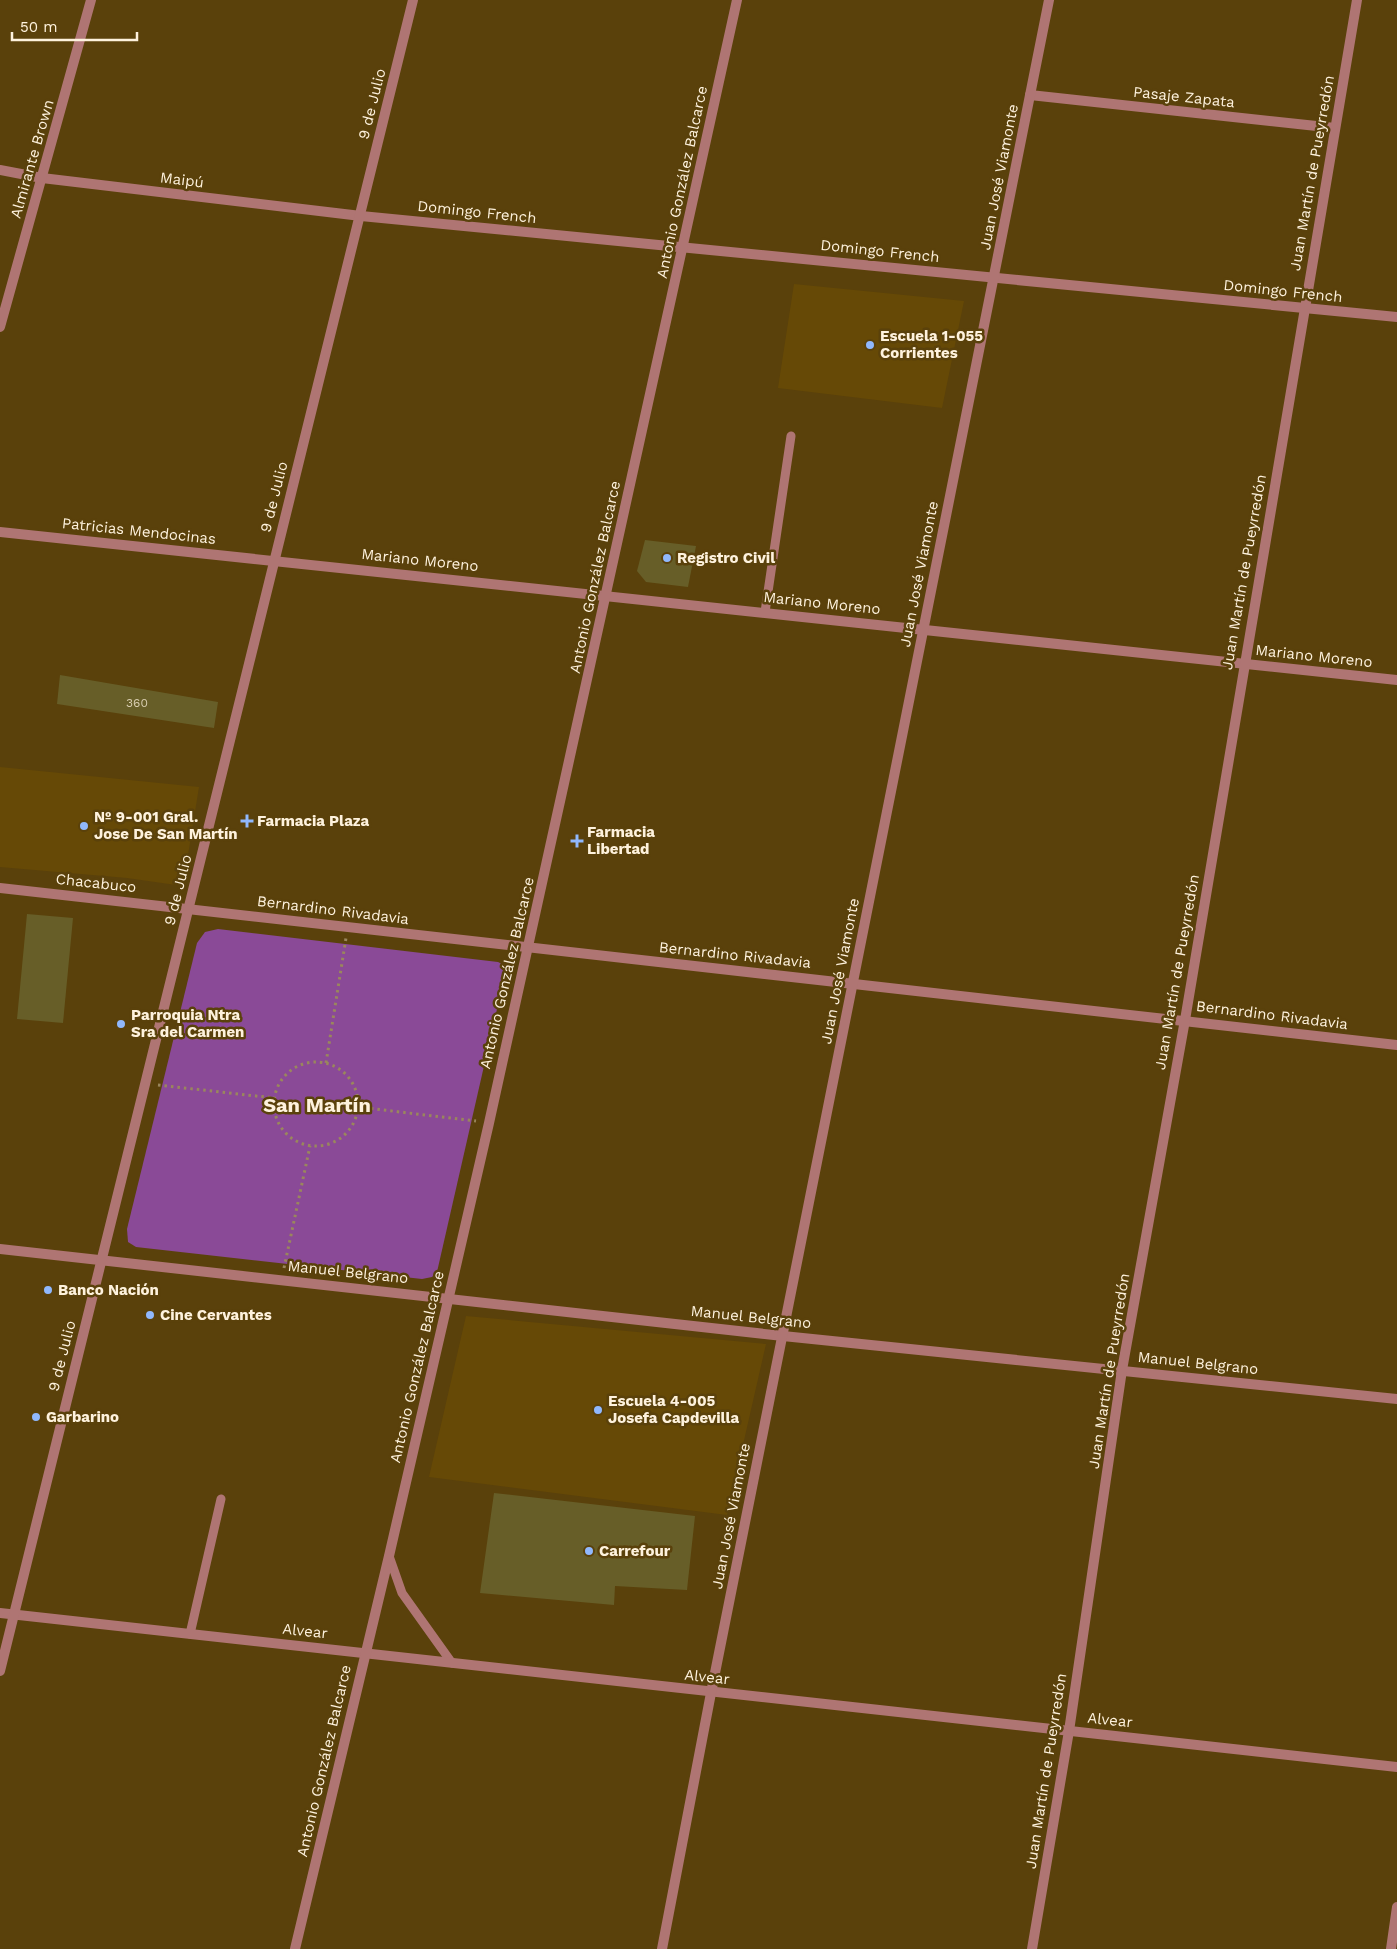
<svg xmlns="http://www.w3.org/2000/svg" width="1397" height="1949" font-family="'Work Sans',sans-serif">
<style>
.built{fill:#664906}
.green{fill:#8a4a97}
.building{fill:#675e28}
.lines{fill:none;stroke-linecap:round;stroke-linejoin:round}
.path{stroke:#9a865d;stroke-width:3;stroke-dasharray:2.5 4;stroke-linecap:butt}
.lane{stroke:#af7573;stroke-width:9}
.street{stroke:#af7573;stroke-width:10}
.poi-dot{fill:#90b8fd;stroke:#5a410b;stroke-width:2}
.labels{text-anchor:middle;stroke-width:5;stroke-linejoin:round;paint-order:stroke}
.number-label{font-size:12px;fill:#d8cdb0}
.street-label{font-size:15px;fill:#fef2dd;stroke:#5a410b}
.poi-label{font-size:15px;font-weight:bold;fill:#fef2dd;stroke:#5a410b;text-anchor:start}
.district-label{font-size:20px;font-weight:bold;fill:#fef2dd;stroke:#5a410b}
</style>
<rect width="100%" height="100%" fill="#5a410b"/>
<g class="built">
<path d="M794 284 964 301 942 408 778 388Z"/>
<path d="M0 767 199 787 183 886 127 878 0 867Z"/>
<path d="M466 1316 766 1344 727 1515 429 1477Z"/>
</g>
<path class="green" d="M218 929 498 962 504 965 505 974 437 1272 432 1277 422 1279 136 1247 128 1242 127 1229 197 943 205 932Z"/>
<g class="building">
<path d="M645 540 696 546 688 587 646 582 637 571Z"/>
<path d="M60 675 218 702 214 728 57 704Z"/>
<path d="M27 914 73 918 63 1023 17 1019Z"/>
<path d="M494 1493 695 1516 687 1590 615 1586 614 1605 480 1593Z"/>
</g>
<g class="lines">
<g class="path">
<circle cx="316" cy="1104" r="42"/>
<path d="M326 1063 346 938"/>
<path d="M158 1085 274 1098"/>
<path d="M358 1107 476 1121"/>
<path d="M284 1268 310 1146"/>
</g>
<g class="lane">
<path d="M765 612 791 436"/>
<path d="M389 1556 402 1593 452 1663"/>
<path d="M190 1634 221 1499"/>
</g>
<g class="street">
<path d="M1030 95 1335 128"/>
<path d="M0 170 42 178 361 216 1397 317"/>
<path d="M0 327 91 0"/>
<path d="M0 532 1397 680"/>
<path d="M0 888 1397 1045"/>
<path d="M0 1249 783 1336 1397 1399"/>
<path d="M0 1613 1397 1767"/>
<path d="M0 1671 413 0"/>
<path d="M295 1949 389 1556 489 1123 737 0"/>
<path d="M662 1949 711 1693 1049 0"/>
<path d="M1032 1949 1069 1731 1122 1370 1185 1020 1357 0"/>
<path d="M1391 1949 1397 1907"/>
</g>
</g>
<g class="poi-dot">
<circle cx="870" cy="345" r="5"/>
<circle cx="667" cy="558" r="5"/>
<path d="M244.5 813.5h5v5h5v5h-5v5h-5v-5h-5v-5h5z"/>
<circle cx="84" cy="826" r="5"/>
<path d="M574.5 833.5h5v5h5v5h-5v5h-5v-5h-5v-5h5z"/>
<circle cx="121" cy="1024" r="5"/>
<circle cx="48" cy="1290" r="5"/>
<circle cx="150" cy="1315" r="5"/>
<circle cx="598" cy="1410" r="5"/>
<circle cx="36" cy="1417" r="5"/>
<circle cx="589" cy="1551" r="5"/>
</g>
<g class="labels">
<g class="number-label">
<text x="137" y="707">360</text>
</g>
<g class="street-label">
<text transform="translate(1184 97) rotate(6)" y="5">Pasaje Zapata</text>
<text transform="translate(372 104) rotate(-76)" y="5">9 de Julio</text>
<text transform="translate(32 159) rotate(-74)" y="5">Almirante Brown</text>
<text transform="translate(1312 173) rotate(-80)" y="5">Juan Martín de Pueyrredón</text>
<text transform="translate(999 177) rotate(-79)" y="5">Juan José Viamonte</text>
<text transform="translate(182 180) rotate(7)" y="5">Maipú</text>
<text transform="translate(682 182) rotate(-78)" y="5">Antonio González Balcarce</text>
<text transform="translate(477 212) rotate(6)" y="5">Domingo French</text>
<text transform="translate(880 251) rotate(6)" y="5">Domingo French</text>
<text transform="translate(1283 291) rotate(6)" y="5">Domingo French</text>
<text transform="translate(274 497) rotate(-76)" y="5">9 de Julio</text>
<text transform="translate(139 531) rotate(6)" y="5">Patricias Mendocinas</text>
<text transform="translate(420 560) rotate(6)" y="5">Mariano Moreno</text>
<text transform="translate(1244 572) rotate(-80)" y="5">Juan Martín de Pueyrredón</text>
<text transform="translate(919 574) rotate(-79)" y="5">Juan José Viamonte</text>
<text transform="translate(595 577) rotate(-78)" y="5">Antonio González Balcarce</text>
<text transform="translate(822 603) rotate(6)" y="5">Mariano Moreno</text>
<text transform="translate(1314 656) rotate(6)" y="5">Mariano Moreno</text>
<text transform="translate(96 883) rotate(6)" y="5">Chacabuco</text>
<text transform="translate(178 890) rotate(-76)" y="5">9 de Julio</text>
<text transform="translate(333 910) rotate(7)" y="5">Bernardino Rivadavia</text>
<text transform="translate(735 955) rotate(6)" y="5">Bernardino Rivadavia</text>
<text transform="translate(840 971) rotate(-79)" y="5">Juan José Viamonte</text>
<text transform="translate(1177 972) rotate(-80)" y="5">Juan Martín de Pueyrredón</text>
<text transform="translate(507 973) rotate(-77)" y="5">Antonio González Balcarce</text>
<text transform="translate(1272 1015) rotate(7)" y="5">Bernardino Rivadavia</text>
<text transform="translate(348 1272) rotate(6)" y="5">Manuel Belgrano</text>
<text transform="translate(751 1317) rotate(6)" y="5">Manuel Belgrano</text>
<text transform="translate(62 1356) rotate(-76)" y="5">9 de Julio</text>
<text transform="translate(1198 1363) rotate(6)" y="5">Manuel Belgrano</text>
<text transform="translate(417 1367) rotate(-77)" y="5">Antonio González Balcarce</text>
<text transform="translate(1109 1371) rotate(-81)" y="5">Juan Martín de Pueyrredón</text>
<text transform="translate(731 1516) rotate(-79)" y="5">Juan José Viamonte</text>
<text transform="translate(305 1631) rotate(6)" y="5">Alvear</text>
<text transform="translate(707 1677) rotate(6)" y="5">Alvear</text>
<text transform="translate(1110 1720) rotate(6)" y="5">Alvear</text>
<text transform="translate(324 1761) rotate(-77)" y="5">Antonio González Balcarce</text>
<text transform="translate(1046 1771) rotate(-81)" y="5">Juan Martín de Pueyrredón</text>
</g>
<g class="poi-label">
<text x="880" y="341">Escuela 1-055<tspan x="880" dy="17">Corrientes</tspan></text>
<text x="677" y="563">Registro Civil</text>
<text x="94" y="822">Nº 9-001 Gral.<tspan x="94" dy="17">Jose De San Martín</tspan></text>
<text x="257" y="826">Farmacia Plaza</text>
<text x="587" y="837">Farmacia<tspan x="587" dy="17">Libertad</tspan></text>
<text x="131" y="1020">Parroquia Ntra<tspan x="131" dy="17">Sra del Carmen</tspan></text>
<text x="58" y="1295">Banco Nación</text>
<text x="160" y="1320">Cine Cervantes</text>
<text x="608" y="1406">Escuela 4-005<tspan x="608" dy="17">Josefa Capdevilla</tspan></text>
<text x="46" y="1422">Garbarino</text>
<text x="599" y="1556">Carrefour</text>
</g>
<g class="district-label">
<text x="317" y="1112">San Martín</text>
</g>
</g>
<path d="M12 32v8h125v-8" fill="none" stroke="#fef2dd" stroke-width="2.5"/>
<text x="20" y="32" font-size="15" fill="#fef2dd" stroke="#5a410b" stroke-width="4" paint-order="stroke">50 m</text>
</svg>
